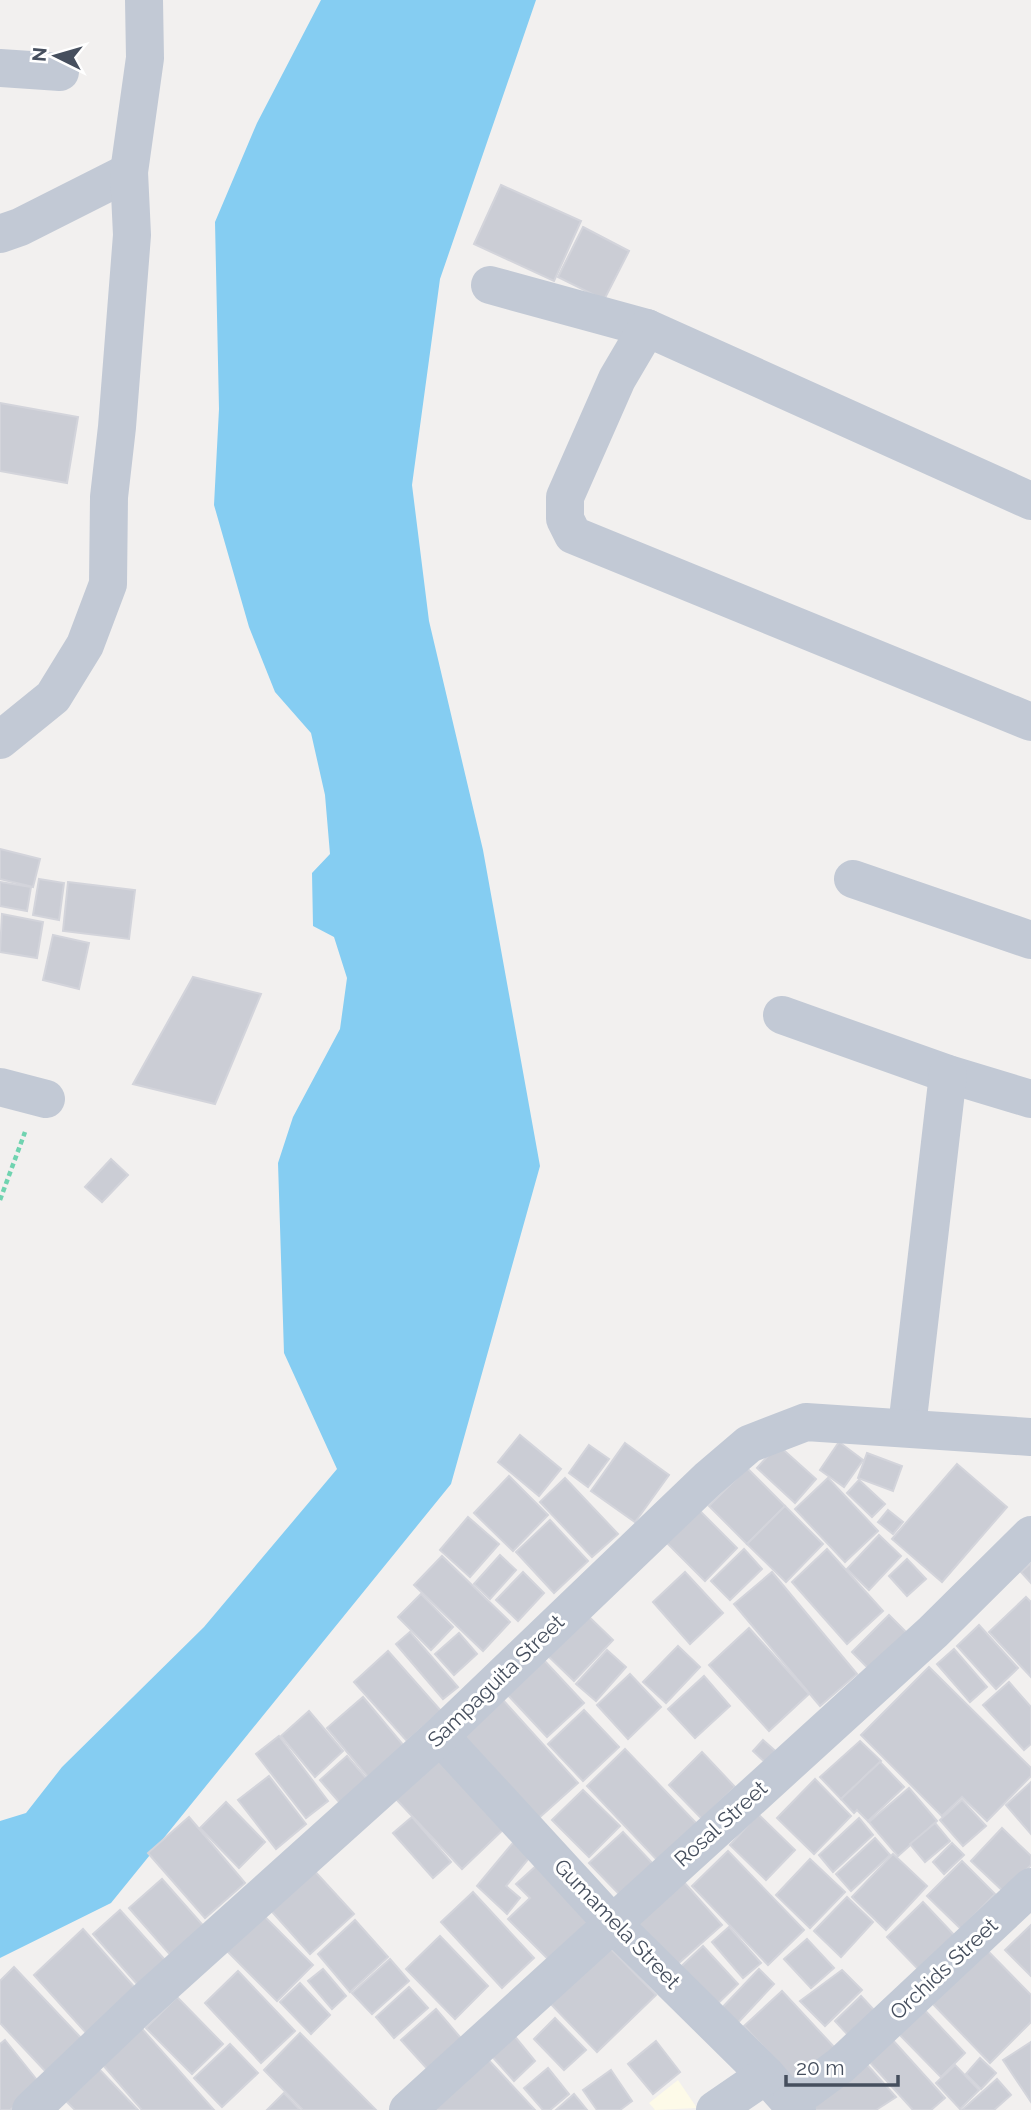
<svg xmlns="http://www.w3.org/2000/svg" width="1031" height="2110" font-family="Raleway,sans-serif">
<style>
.commercial{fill:#fdfae8}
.water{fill:#85cdf2}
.building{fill:#cbcdd5;stroke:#d3d4db;stroke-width:2}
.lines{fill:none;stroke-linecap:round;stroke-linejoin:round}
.path{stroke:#70d3b0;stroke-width:4.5;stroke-dasharray:5 3.5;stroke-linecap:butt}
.street{stroke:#c2c9d5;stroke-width:38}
.labels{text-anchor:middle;stroke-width:6;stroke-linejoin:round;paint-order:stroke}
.street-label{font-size:21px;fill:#464f5e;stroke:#fff}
</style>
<rect width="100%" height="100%" fill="#f2f0ef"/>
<path class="commercial" d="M678 2080 697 2108 655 2110 649 2103Z"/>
<path class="water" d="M321 0H536L440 279 412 485 429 621 483 850 540 1166 451 1484 111 1903 0 1958V1821L26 1813 62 1767 204 1627 337 1469 284 1353 278 1163 293 1117 340 1029 347 978 334 937 313 926 312 873 330 854 325 795 311 733 275 692 249 627 214 505 219 409 215 222 257 123Z"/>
<g class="building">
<path d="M501 185 581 221 554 281 474 244Z"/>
<path d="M583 227 629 251 604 300 558 277Z"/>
<path d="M0 403 78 417 67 483 0 471Z"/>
<path d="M0 849 40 859 33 887 0 879Z"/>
<path d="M39 879 64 883 59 920 33 915Z"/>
<path d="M0 882 31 887 27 911 0 906Z"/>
<path d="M68 882 135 890 129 939 63 931Z"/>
<path d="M2 914 43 922 37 958 0 952Z"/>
<path d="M53 935 89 943 79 989 43 980Z"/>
<path d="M193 977 261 994 215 1104 133 1084Z"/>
<path d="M111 1159 128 1175 102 1202 85 1187Z"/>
<path d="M520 1435 561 1469 539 1496 498 1462Z"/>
<path d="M839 1442 863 1460 844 1487 820 1470Z"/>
<path d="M625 1443 669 1475 635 1522 591 1491Z"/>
<path d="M589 1445 609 1459 588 1487 569 1473Z"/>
<path d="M778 1445 816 1479 795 1503 757 1468Z"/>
<path d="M867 1453 902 1466 893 1491 858 1478Z"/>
<path d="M957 1464 1007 1507 942 1582 892 1539Z"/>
<path d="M747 1468 785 1506 747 1544 709 1506Z"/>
<path d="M509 1476 548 1515 513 1551 474 1513Z"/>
<path d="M565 1478 618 1534 592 1557 540 1502Z"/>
<path d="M828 1478 878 1531 845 1562 795 1509Z"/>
<path d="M859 1480 885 1504 872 1517 847 1493Z"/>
<path d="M691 1502 737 1548 705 1581 659 1535Z"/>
<path d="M785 1506 823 1544 786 1582 747 1544Z"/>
<path d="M888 1510 903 1522 893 1534 878 1522Z"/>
<path d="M468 1517 499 1544 470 1577 440 1550Z"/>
<path d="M550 1520 588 1561 554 1593 516 1552Z"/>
<path d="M879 1535 901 1556 869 1590 847 1569Z"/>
<path d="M744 1549 762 1569 730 1600 711 1581Z"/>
<path d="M827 1549 883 1611 847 1644 792 1582Z"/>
<path d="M500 1555 516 1570 490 1599 474 1584Z"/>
<path d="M442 1556 510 1622 483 1651 414 1585Z"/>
<path d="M907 1559 926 1579 907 1596 889 1576Z"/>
<path d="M1031 1563V1583L1021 1572Z"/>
<path d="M523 1572 544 1593 518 1621 496 1600Z"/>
<path d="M685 1572 723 1613 690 1644 653 1602Z"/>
<path d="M772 1572 857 1674 820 1706 734 1604Z"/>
<path d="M421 1594 453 1627 431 1650 398 1617Z"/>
<path d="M1026 1597 1031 1602V1677L989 1632Z"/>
<path d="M584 1612 613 1640 574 1681 545 1653Z"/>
<path d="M889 1615 908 1634 870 1670 852 1652Z"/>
<path d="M979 1625 1018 1668 996 1689 957 1646Z"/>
<path d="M749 1628 809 1694 769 1731 709 1665Z"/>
<path d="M410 1632 458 1687 443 1699 396 1644Z"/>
<path d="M459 1633 477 1654 454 1675 435 1654Z"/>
<path d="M678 1646 700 1667 666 1703 643 1682Z"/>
<path d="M954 1649 987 1687 970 1702 937 1664Z"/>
<path d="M607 1650 626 1667 596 1701 576 1684Z"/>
<path d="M388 1651 441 1711 407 1741 354 1682Z"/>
<path d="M541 1657 584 1703 547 1737 504 1691Z"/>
<path d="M929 1667 1031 1768V1776L987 1821 962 1797 942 1816 861 1735Z"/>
<path d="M630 1674 661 1707 628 1739 597 1705Z"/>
<path d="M704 1676 730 1706 695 1738 668 1709Z"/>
<path d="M1009 1682 1031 1707V1744L1024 1750 983 1705Z"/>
<path d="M363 1697 404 1746 368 1777 327 1728Z"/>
<path d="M503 1700 578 1783 531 1825 456 1743Z"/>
<path d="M584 1710 619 1747 583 1781 548 1744Z"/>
<path d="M309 1711 343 1751 315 1777 281 1736Z"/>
<path d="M279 1736 328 1801 306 1818 256 1754Z"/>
<path d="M763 1740 780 1755 769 1766 753 1751Z"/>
<path d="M860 1741 881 1761 841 1799 820 1777Z"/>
<path d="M625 1749 698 1825 660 1863 587 1786Z"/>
<path d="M702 1752 735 1787 702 1819 669 1785Z"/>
<path d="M441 1753 508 1825 462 1869 395 1798Z"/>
<path d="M347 1756 367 1779 340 1803 320 1780Z"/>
<path d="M880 1762 904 1787 868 1821 857 1810 854 1813 841 1799Z"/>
<path d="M269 1776 306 1824 276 1849 238 1800Z"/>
<path d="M815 1779 851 1816 814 1854 777 1818Z"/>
<path d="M1031 1782V1834L1006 1805Z"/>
<path d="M909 1788 937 1821 898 1856 869 1822Z"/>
<path d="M583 1790 620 1826 589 1857 552 1820Z"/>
<path d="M962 1800 986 1826 963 1846 940 1820Z"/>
<path d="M226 1802 265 1842 239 1868 200 1828Z"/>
<path d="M758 1814 795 1850 766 1880 730 1845Z"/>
<path d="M189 1817 245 1883 205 1918 148 1853Z"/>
<path d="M412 1817 451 1862 433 1878 393 1833Z"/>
<path d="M859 1818 873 1835 833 1872 819 1855Z"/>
<path d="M935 1823 950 1841 925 1862 910 1844Z"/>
<path d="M1002 1828 1031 1856V1865L1004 1892 971 1861Z"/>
<path d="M623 1832 654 1865 621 1896 589 1863Z"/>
<path d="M517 1838 534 1852 506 1886 520 1898 507 1914 477 1886Z"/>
<path d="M875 1838 890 1855 851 1891 836 1874Z"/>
<path d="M952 1843 964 1855 944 1874 933 1862Z"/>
<path d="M728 1851 804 1930 768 1965 692 1886Z"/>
<path d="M893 1854 927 1886 886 1930 852 1897Z"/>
<path d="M810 1859 845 1892 810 1928 776 1895Z"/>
<path d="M962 1861 995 1894 961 1929 927 1896Z"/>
<path d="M309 1865 354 1914 310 1954 266 1905Z"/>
<path d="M536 1866 589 1921 549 1960 508 1919 530 1898 516 1884Z"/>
<path d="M162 1879 207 1930 174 1959 129 1908Z"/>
<path d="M682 1880 722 1925 672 1969 632 1924Z"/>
<path d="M473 1892 534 1958 502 1988 441 1922Z"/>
<path d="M847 1897 873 1922 841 1957 814 1931Z"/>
<path d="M923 1902 957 1938 921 1972 887 1937Z"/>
<path d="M257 1909 313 1965 277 2001 221 1945Z"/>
<path d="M120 1910 165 1960 138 1985 93 1934Z"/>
<path d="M355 1920 388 1957 350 1992 318 1954Z"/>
<path d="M1031 1925V1976L1005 1950Z"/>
<path d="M729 1927 761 1963 743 1978 712 1942Z"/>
<path d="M83 1929 137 1990 88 2035 34 1975Z"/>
<path d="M440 1936 488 1986 455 2019 406 1969Z"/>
<path d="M807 1939 834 1968 811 1988 784 1959Z"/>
<path d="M604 1942 656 1995 597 2052 546 1999Z"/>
<path d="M982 1945 1031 1995V2022L990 2063 928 1999Z"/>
<path d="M703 1946 738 1984 709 2012 673 1974Z"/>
<path d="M390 1959 409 1981 372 2014 352 1993Z"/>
<path d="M14 1967 83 2040 48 2074 0 2023V1981Z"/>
<path d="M323 1969 346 1996 332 2009 308 1981Z"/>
<path d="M759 1969 774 1984 732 2029 716 2014Z"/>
<path d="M842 1970 862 1990 825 2026 800 2001Z"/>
<path d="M238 1971 295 2031 261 2063 205 2003Z"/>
<path d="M300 1983 330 2015 311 2034 280 2002Z"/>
<path d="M409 1987 428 2008 394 2038 376 2017Z"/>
<path d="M782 1991 835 2048 797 2083 744 2026Z"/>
<path d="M861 1996 874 2010 848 2035 835 2021Z"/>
<path d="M177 1997 223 2044 192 2074 146 2028Z"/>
<path d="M919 2004 965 2053 941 2077 894 2029Z"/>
<path d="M436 2009 465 2043 431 2073 401 2040Z"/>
<path d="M555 2018 586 2050 564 2070 534 2039Z"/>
<path d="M136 2022 214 2110H142L96 2057Z"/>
<path d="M300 2033 376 2110H303L264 2070Z"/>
<path d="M512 2033 535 2061 514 2081 489 2053Z"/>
<path d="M890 2037 945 2098 931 2110H913L866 2058Z"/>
<path d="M5 2040 41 2085 10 2110H0V2044Z"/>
<path d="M656 2041 680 2072 653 2094 628 2064Z"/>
<path d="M1031 2042V2102L1003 2060Z"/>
<path d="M230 2044 258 2073 222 2107 194 2078Z"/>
<path d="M483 2054 535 2110H423Z"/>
<path d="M861 2058 896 2097 876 2110H812Z"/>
<path d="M980 2058 996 2073 981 2089 966 2074Z"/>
<path d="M955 2065 979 2090 960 2109 936 2083Z"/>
<path d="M548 2068 569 2094 550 2110H543L524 2088Z"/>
<path d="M99 2069 138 2110H75L66 2101Z"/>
<path d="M611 2070 632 2101 620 2110H597L583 2090Z"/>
<path d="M997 2079 1011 2095 994 2110H962Z"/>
<path d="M284 2093 300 2110H267Z"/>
<path d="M574 2094 587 2110H556Z"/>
</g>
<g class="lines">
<path class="path" d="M0 1200 25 1132"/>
<g class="street">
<path d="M0 68 60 72"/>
<path d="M0 234 20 227 129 172"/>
<path d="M490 285 647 328"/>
<path d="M1031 501 647 328 617 379 565 497V519L573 535 1031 722"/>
<path d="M0 740 53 697 85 645 108 584 109 497 117 427 132 235 129 172 145 58 144 0"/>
<path d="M853 879 1031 940"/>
<path d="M782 1015 948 1074 1031 1099"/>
<path d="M0 1087 46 1099"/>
<path d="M907 1427 948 1074"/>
<path d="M440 1736 612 1923 766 2075 797 2110"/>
<path d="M791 2102 841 2065 1031 1887"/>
<path d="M31 2110 142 2004 440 1736 708 1479 749 1444 806 1422 1031 1437"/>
<path d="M408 2110 933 1632 1031 1535"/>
<path d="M715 2110 766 2075"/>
</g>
</g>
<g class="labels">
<g class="street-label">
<text transform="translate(496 1681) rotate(-44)" y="7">Sampaguita Street</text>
<text transform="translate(721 1824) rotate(-42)" y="7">Rosal Street</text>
<text transform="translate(617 1924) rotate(46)" y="7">Gumamela Street</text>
<text transform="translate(944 1969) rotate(-43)" y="7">Orchids Street</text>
</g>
</g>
<g transform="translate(56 56) rotate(275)" stroke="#ffffff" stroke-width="5" paint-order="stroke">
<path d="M0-5L12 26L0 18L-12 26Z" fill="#464f5e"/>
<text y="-10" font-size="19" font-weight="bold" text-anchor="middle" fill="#464f5e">N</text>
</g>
<path d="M786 2075v10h112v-10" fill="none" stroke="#464f5e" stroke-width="3.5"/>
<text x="796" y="2075" font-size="21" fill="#464f5e" stroke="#ffffff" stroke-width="5" paint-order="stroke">20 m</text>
</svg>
